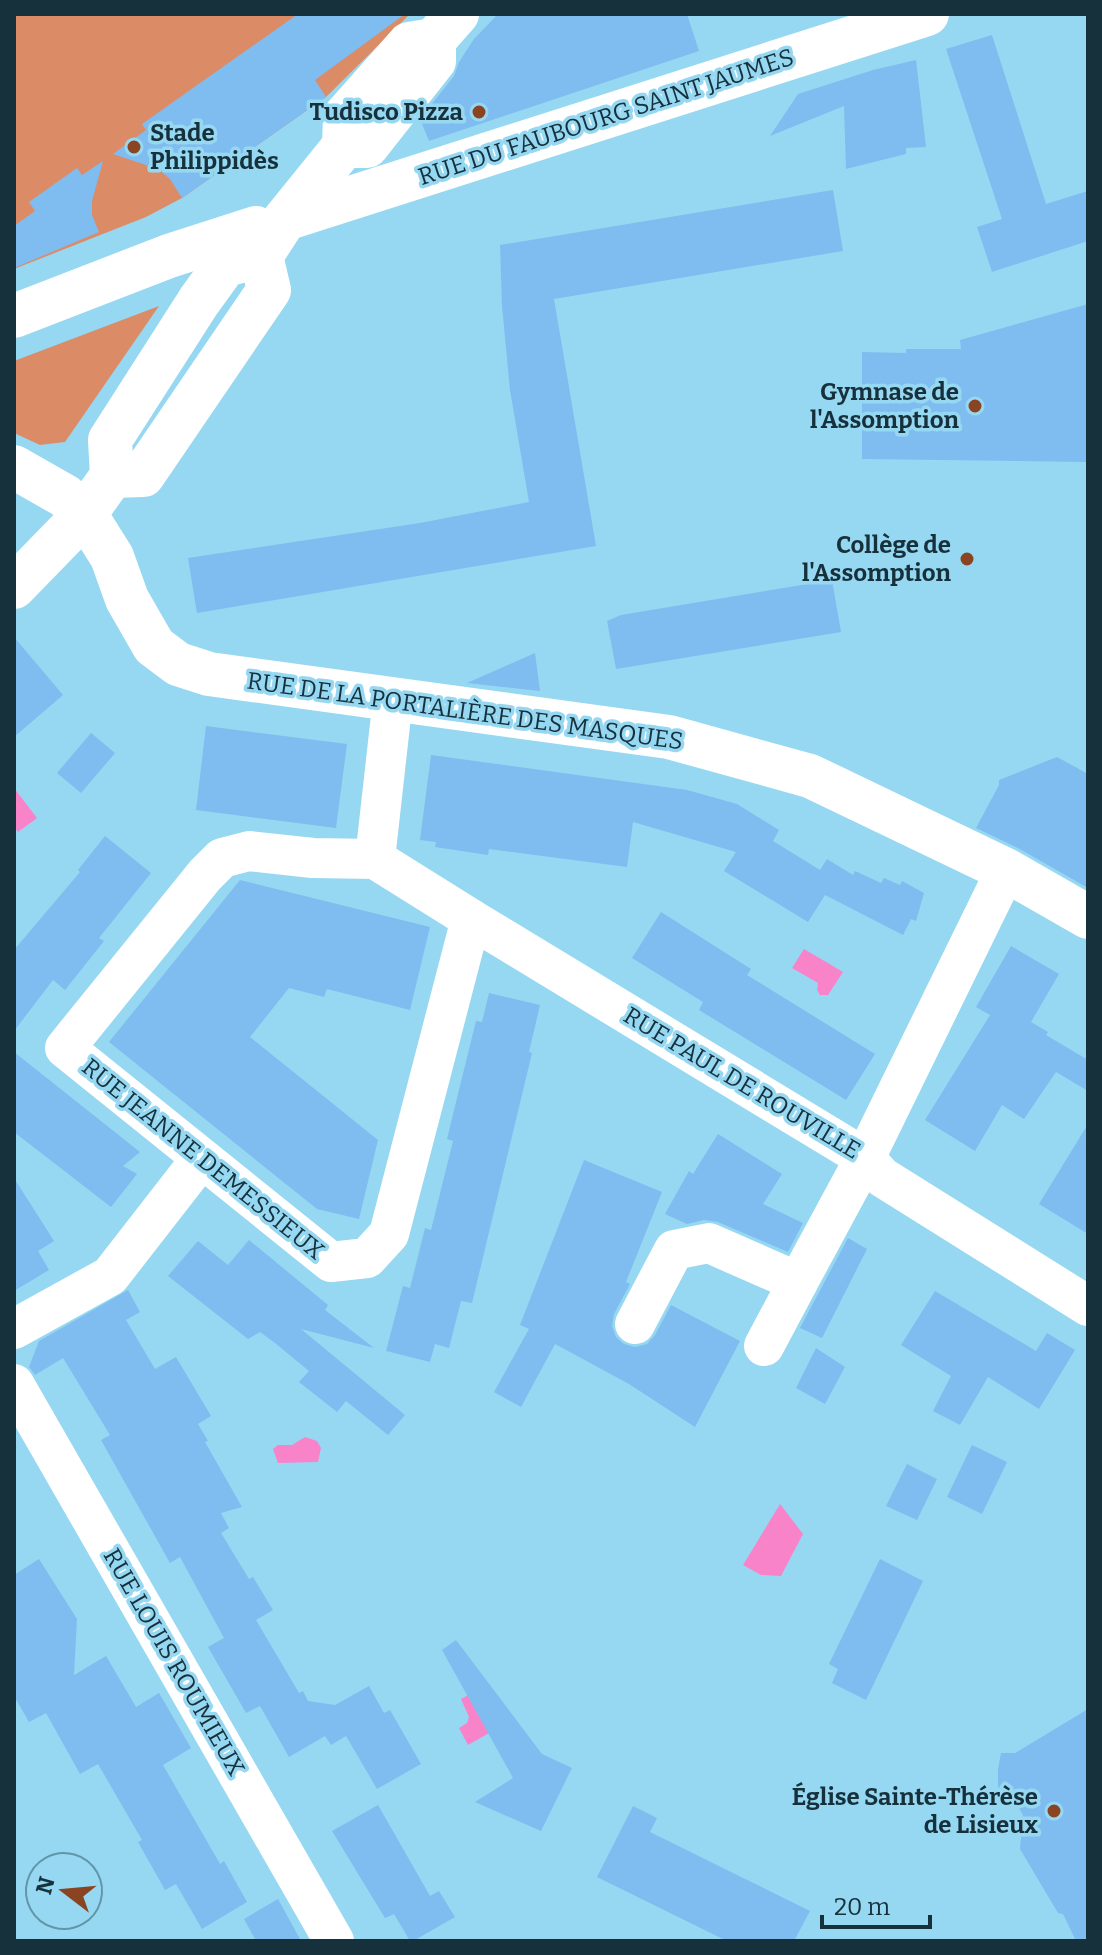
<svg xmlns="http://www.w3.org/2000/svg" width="1102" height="1955" font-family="Bitter,serif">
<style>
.green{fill:#db8c67}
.water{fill:#f983c9}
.building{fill:#7fbcf0}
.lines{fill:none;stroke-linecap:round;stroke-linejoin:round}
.minor{stroke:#fff;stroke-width:40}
.tertiary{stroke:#fff;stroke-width:44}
.secondary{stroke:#fff;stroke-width:44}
.poi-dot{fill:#8b4421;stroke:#96d8f2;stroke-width:3}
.labels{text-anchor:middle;stroke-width:7;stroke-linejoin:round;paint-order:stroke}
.poi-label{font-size:24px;font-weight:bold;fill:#16313b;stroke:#96d8f2;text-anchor:end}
.street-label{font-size:24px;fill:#16313b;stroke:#96d8f2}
</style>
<rect width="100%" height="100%" fill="#96d8f2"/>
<g class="green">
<path d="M14 14H410L326 97 182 198 146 217 14 269Z"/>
<path d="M159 306 65 442 40 445 14 433V361Z"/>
</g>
<g class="water">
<path d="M14 788 37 818 18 832 14 827Z"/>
<path d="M804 949 843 972 828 995H820L817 990 818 983 792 968Z"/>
<path d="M305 1437 317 1441 321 1448 318 1462 278 1463 273 1449 278 1445H292Z"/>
<path d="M780 1504 803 1534 781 1576 761 1575 743 1565Z"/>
<path d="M474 1692 496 1729 468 1745 459 1728 467 1723 469 1717 461 1699Z"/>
</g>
<g class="building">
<path d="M298 14H405L315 80 326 97 182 198 170 179 158 169 113 154 146 130 142 124Z"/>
<path d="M498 14H687L699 51 429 141 420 119 454 76 459 62 474 39Z"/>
<path d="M992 35 1046 204 1088 191V241L992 272 977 227 1002 219 946 49Z"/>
<path d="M916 60 926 147 906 148V154L846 169 844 106 770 136 798 94 873 70Z"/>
<path d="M103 161 92 201V215L99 232 14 268V226L35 211 29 202 77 168 82 175Z"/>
<path d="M833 190 843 251 554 299 596 546 197 613 188 558 420 523 529 502 510 390 502 306 500 245Z"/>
<path d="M1088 304V462L862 459V352L906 353V349H961L960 340Z"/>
<path d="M832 580 841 632 616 669 607 621 621 615Z"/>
<path d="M14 637 63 695 14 737Z"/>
<path d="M535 653 540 691 467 683Z"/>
<path d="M206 726 347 744 336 828 196 810Z"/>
<path d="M91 733 115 753 81 793 57 773Z"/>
<path d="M431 755 687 790 737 804 779 830 773 841 820 870 827 859 853 875 855 871 881 883 884 878 900 885 902 881 924 893 916 921 911 919 903 935 825 895 808 922 724 871 736 852 633 822 627 867 489 849 488 855 435 847 436 842 420 840Z"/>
<path d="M1057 757 1088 774V888L1018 848 976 828 999 785V780Z"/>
<path d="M105 836 151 873 99 938 104 941 65 990 53 980 14 1031V950L80 872 78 870Z"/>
<path d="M240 880 430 927 410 1010 327 989 324 997 289 988 250 1037 378 1140 359 1219 317 1209 109 1042Z"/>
<path d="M661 912 751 969 747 975 875 1054 846 1100 699 1010 703 1002 632 958Z"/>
<path d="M1011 946 1059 974 1031 1022 1048 1032 1046 1035 1088 1060V1091L1056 1072 1024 1119 1002 1105 975 1151 925 1120 990 1015 976 1007Z"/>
<path d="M489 993 540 1005 529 1052 532 1053 472 1303 461 1301 449 1348 435 1344 430 1362 386 1351 403 1286 410 1288 425 1228 431 1230 453 1141 447 1139 457 1098 476 1021 482 1022Z"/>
<path d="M14 1052 140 1152 123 1166 137 1174 111 1207 14 1132Z"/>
<path d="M1088 1124V1234L1039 1204Z"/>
<path d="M718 1134 782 1174 763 1204 803 1223 788 1252 718 1222 704 1220 687 1224 665 1214 689 1171 693 1174Z"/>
<path d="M584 1160 662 1192 626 1282 630 1284 614 1314 612 1326 616 1337 624 1344 635 1347 647 1344 655 1335 671 1305 740 1341 695 1427 629 1384 555 1344 521 1407 494 1392 529 1329 520 1325Z"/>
<path d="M14 1178 54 1241 38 1251 49 1270 14 1291Z"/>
<path d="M848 1238 867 1249 822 1338 800 1328Z"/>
<path d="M249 1240 328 1305 325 1310 374 1348 301 1329 405 1415 388 1435 346 1401 337 1412 299 1382 309 1371 275 1343 260 1332 248 1339 168 1276 198 1241 228 1265Z"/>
<path d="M128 1290 140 1312 126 1320 155 1369 176 1357 211 1416 198 1424 208 1441 205 1442 242 1507 221 1513 229 1528 221 1533 249 1579 253 1577 273 1610 256 1620 299 1693 303 1691 308 1701 335 1705 369 1686 384 1713 390 1710 421 1764 377 1789 346 1736 331 1745 325 1736 289 1757 260 1706 246 1713 208 1647 224 1638 180 1557 170 1563 101 1440 110 1435 63 1358 35 1375 29 1367 39 1341Z"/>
<path d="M935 1291 1036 1351 1047 1333 1075 1350 1039 1409 988 1377 960 1425 933 1411 951 1376 901 1345Z"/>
<path d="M816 1348 845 1367 825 1404 796 1388Z"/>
<path d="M972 1445 1007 1462 982 1514 947 1497Z"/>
<path d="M907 1464 937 1479 917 1520 886 1506Z"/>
<path d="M39 1559 77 1619 74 1675 106 1656 136 1707 159 1693 191 1748 163 1765 220 1864 224 1861 247 1902 202 1929 176 1884 165 1890 138 1842 142 1840 98 1764 80 1774 46 1713 29 1722 14 1696V1575Z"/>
<path d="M880 1559 923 1581 866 1700 832 1683 838 1669 829 1664Z"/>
<path d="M456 1640 542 1754 572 1768 541 1831 475 1802 513 1778 442 1650Z"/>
<path d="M1088 1709V1941H1076L1063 1914 1058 1913 1020 1849 1023 1815 1011 1795 998 1787V1769L1001 1753H1015Z"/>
<path d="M378 1805 430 1896 439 1891 455 1917 413 1941H410L394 1914 385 1918 332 1831Z"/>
<path d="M633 1806 657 1818 650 1832 810 1911 794 1941H727L597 1877Z"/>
<path d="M278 1899 301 1941H256L244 1919Z"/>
</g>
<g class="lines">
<g class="minor">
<path d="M249 851 313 858 375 859 471 919 389 1234 367 1258 331 1262 65 1048 205 875 222 858Z"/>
<path d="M375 859 393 698"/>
<path d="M471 919 865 1158 882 1177 1088 1306"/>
<path d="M635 1324 674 1250 709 1243 798 1282 865 1158 1006 870"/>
<path d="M14 1329 110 1276 201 1159"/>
<path d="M764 1346 798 1282"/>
<path d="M14 1384 334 1941"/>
</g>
<g class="tertiary">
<path d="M285 219 927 14"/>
<path d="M85 514 112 557 127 599 154 646 178 664 209 674 669 737 810 776 1006 870 1088 917"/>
</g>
<g class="secondary">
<path d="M344 146 345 116 409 44 434 40 457 14"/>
<path d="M344 146H367L434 61V40"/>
<path d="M14 316 169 256 256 228"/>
<path d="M14 467 65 496 85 514"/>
<path d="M112 476 143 475 269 290 261 256"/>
<path d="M14 587 85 514 112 476 110 440 199 301 225 265 261 256 285 219 344 146"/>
</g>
</g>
<g class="poi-dot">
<circle cx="479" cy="112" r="8"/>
<circle cx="134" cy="147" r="8"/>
<circle cx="975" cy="406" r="8"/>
<circle cx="967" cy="559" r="8"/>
<circle cx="1054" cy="1811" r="8"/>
</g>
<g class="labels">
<g class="poi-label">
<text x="463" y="120">Tudisco Pizza</text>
<text x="150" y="141" text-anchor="start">Stade<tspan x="150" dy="28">Philippidès</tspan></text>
<text x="959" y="400">Gymnase de<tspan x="959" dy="28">l'Assomption</tspan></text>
<text x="951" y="553">Collège de<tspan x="951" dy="28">l'Assomption</tspan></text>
<text x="1038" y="1805">Église Sainte-Thérèse<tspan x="1038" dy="28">de Lisieux</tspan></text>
</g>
<g class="street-label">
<text transform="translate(606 117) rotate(-18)" y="8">RUE DU FAUBOURG SAINT JAUMES</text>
<text transform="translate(465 711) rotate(8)" y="8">RUE DE LA PORTALIÈRE DES MASQUES</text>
<text transform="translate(742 1083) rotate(31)" y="8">RUE PAUL DE ROUVILLE</text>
<text transform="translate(203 1159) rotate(39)" y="8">RUE JEANNE DEMESSIEUX</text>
<text transform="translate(174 1662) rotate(60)" y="8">RUE LOUIS ROUMIEUX</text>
</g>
</g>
<rect width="1102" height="1955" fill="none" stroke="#16313b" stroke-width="32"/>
<g transform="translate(64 1891) rotate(286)"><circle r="38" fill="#96d8f2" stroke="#6395a9" stroke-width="2"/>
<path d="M0-6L14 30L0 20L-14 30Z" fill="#8b4421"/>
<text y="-12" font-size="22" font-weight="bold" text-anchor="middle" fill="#16313b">N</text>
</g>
<path d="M822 1915v12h108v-12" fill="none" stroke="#16313b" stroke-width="4"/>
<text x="834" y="1915" font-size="24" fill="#16313b" stroke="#96d8f2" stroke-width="6" paint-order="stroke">20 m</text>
</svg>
